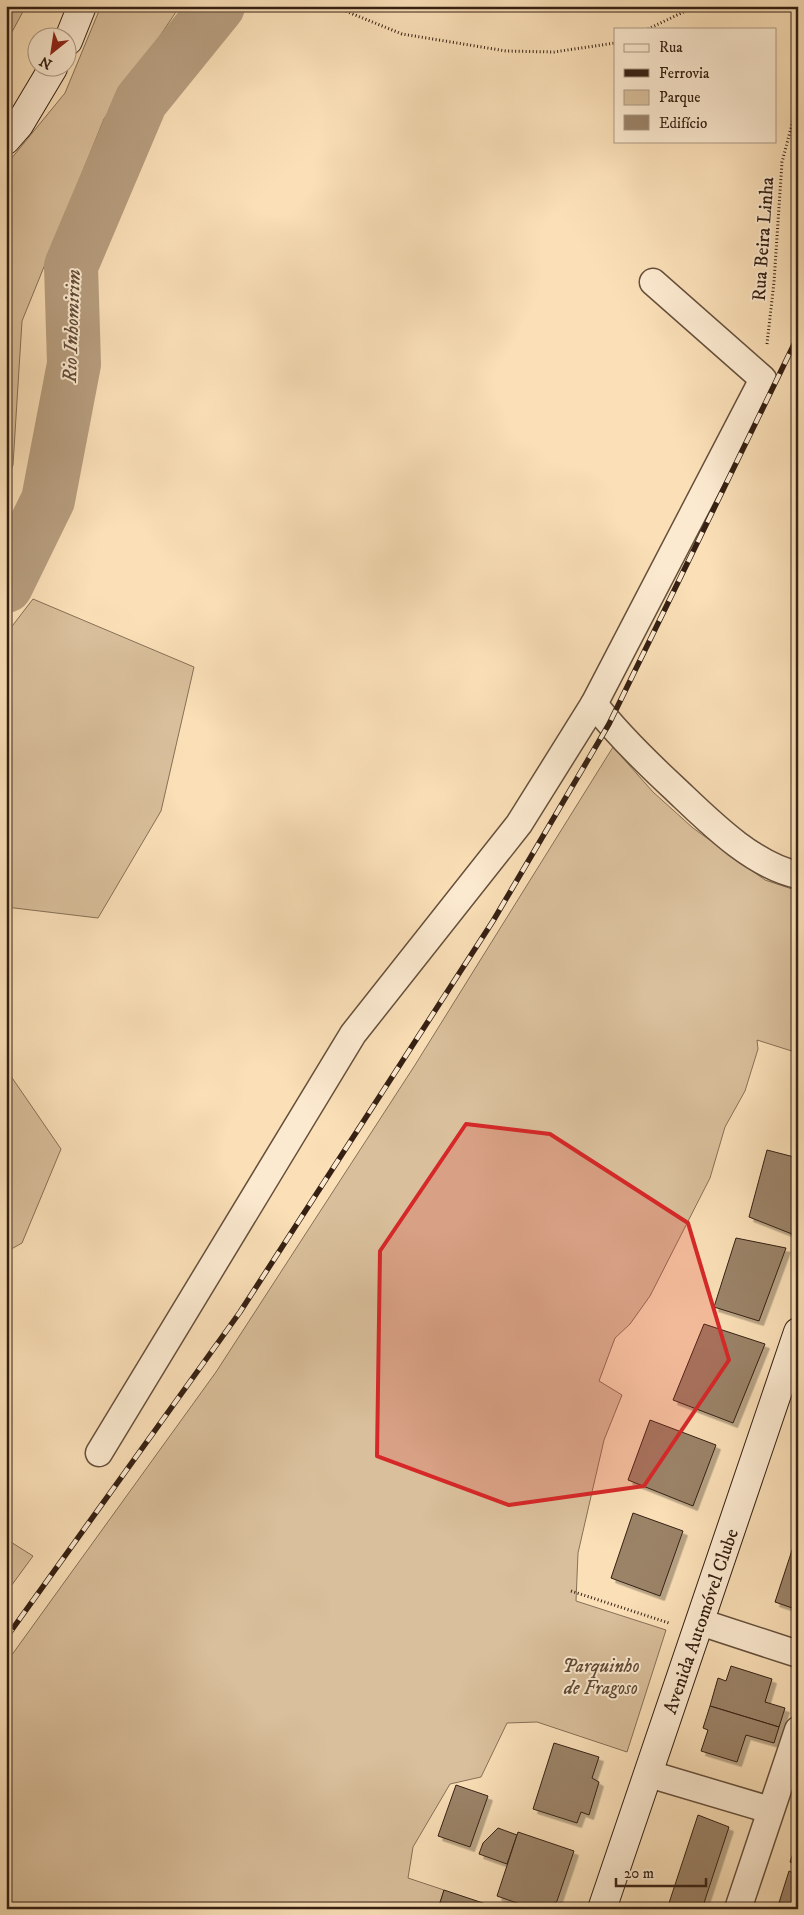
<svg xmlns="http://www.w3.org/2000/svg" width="804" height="1915" font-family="'IM FELL DW Pica',serif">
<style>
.green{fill:#d9bf9b;stroke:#877057}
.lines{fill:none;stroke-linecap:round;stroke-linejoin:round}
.river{stroke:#b79e7f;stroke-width:54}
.building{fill:#9b8368;stroke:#352013;filter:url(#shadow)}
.street-casing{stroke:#66503c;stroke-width:29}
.secondary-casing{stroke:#352013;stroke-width:30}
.path{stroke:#352013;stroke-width:3;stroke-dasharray:1 2.5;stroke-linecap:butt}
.street{stroke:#fcead0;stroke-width:26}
.secondary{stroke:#fcead0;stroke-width:28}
.rail-casing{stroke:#352013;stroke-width:5.5}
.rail{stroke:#fcead0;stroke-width:4;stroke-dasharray:11;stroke-linecap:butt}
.marked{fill:#d62828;fill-opacity:0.2;stroke:#d62828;stroke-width:4;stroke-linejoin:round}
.labels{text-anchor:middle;stroke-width:4;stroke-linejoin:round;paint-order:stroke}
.street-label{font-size:19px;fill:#352013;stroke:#fcead0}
.park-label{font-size:19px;font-style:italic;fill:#5e4835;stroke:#fcead0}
.water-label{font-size:20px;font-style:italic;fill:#624c39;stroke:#fcead0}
</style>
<defs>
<filter id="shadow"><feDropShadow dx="4.5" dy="4.5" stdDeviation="0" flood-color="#0004"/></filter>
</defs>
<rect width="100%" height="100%" fill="#fadfb7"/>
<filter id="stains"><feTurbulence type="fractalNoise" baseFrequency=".004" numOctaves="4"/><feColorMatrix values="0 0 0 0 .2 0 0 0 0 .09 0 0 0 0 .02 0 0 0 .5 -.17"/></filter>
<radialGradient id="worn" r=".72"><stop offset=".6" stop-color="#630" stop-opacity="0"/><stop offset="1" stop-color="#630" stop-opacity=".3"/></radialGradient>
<g class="green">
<path d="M6 6H26L6 43Z"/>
<path d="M101 6H180L104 119 22 321 13 465 6 484V165L65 93Z"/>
<path d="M33 599 194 667 161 811 98 918 6 907V634Z"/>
<path d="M613 747 653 792 693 828 765 880 798 891V1053L757 1040 758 1049 745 1091 725 1127 710 1178 650 1296 630 1324 615 1338 599 1381 622 1395 604 1440 578 1553 576 1601 666 1630 627 1752 537 1722 507 1723 481 1777 450 1784 413 1847 408 1878 444 1890 438 1909H6V1663L216 1372 415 1065Z"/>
<path d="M6 1069 61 1149 22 1243 6 1252Z"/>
<path d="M6 1539 33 1556 6 1593Z"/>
</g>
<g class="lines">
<path class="river" d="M6 586 48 500 74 364 71 266 141 101 218 6"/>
</g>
<g class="building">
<path d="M767 1150 798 1158V1217L792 1234 749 1217Z"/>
<path d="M736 1238 786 1248 759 1321 714 1307Z"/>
<path d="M704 1324 765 1344 733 1423 673 1400Z"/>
<path d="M650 1420 716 1445 693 1506 628 1480Z"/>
<path d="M633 1513 683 1531 660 1596 611 1578Z"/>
<path d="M798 1532V1610L775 1602Z"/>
<path d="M731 1666 772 1679 765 1702 785 1708 779 1727 710 1706 718 1678 726 1681Z"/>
<path d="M710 1706 779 1727 774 1743 746 1735 737 1762 701 1751 708 1730 703 1728Z"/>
<path d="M554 1743 599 1757 592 1778 599 1782 589 1815 581 1812 577 1823 533 1809Z"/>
<path d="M456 1785 488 1796 470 1847 438 1836Z"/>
<path d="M698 1815 729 1827 702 1909H682L669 1903Z"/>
<path d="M498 1828 517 1835 507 1864 479 1854 483 1843Z"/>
<path d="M518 1832 574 1851 557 1901 548 1909H534L497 1896Z"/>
<path d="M798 1839V1865L790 1862Z"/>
<path d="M789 1871 798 1875V1909H777Z"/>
<path d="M444 1890 486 1904 485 1909H438Z"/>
</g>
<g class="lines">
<defs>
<g id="street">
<path d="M594 704C618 735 645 761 673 787 707 819 751 865 798 875"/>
<path d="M99 1453 353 1034 519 824 594 704 763 379 653 282"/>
<path d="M700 1622 798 1654"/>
<path d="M649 1774 770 1810"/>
<path d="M738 1909 798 1730"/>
</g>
<g id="secondary">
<path d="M68 41 82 6"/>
<path d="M6 140 19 125 53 68"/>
<path d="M602 1909 798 1332"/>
</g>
</defs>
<use href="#street" class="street-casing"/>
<use href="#secondary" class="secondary-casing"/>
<g class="path">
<path d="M333 6 402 34 506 51 554 52 615 43"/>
<path d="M648 29 696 6"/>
<path d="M767 344 774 282 782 162 798 102"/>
<path d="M571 1591 669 1623"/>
</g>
<use href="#street" class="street"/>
<use href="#secondary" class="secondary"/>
<defs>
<path id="rail" d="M6 1638 240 1312 493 921 609 724 798 336"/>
</defs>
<use href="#rail" class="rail-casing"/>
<use href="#rail" class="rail"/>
</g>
<path class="marked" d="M466 1124 550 1134 688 1223 729 1360 644 1486 509 1505 377 1456 380 1251Z"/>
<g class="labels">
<g class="street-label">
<text transform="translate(762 239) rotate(-86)" y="7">Rua Beira Linha</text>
<text transform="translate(700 1621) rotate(-71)" y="7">Avenida Automóvel Clube</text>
</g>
<g class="park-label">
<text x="601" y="1672">Parquinho<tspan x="601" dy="22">de Fragoso</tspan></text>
</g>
<g class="water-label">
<text transform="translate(71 326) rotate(-88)" y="7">Rio Inhomirim</text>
</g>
</g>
<rect width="804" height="1915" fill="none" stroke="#fadfb7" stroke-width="25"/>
<rect x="8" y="8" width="789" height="1900" fill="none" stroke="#352013" stroke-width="2.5"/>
<rect x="12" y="12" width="779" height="1890" fill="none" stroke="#352013"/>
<rect x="614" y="28" width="162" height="115" fill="#fcead0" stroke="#ac9984"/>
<rect x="624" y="44" width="25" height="8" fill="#fcead0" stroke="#ac9984"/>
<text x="659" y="52" font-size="15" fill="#352013">Rua</text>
<rect x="624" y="69" width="25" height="8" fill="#352013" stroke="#ac9984"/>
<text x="659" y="78" font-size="15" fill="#352013">Ferrovia</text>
<rect x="624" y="90" width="25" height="15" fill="#d9bf9b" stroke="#ac9984"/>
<text x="659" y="102" font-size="15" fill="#352013">Parque</text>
<rect x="624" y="115" width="25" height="15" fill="#9b8368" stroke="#ac9984"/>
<text x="659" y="128" font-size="15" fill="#352013">Edifício</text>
<g transform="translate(52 52) rotate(210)"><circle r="24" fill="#fcead0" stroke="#ac9984"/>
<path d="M0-4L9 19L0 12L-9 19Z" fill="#8f2418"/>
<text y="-8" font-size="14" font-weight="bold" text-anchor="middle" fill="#352013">N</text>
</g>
<path d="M616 1878v8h90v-8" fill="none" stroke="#352013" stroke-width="2.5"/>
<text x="624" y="1878" font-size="15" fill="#352013" stroke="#fcead0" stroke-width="4" paint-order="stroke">20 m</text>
<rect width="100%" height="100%" filter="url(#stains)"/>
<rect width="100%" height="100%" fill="url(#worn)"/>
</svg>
